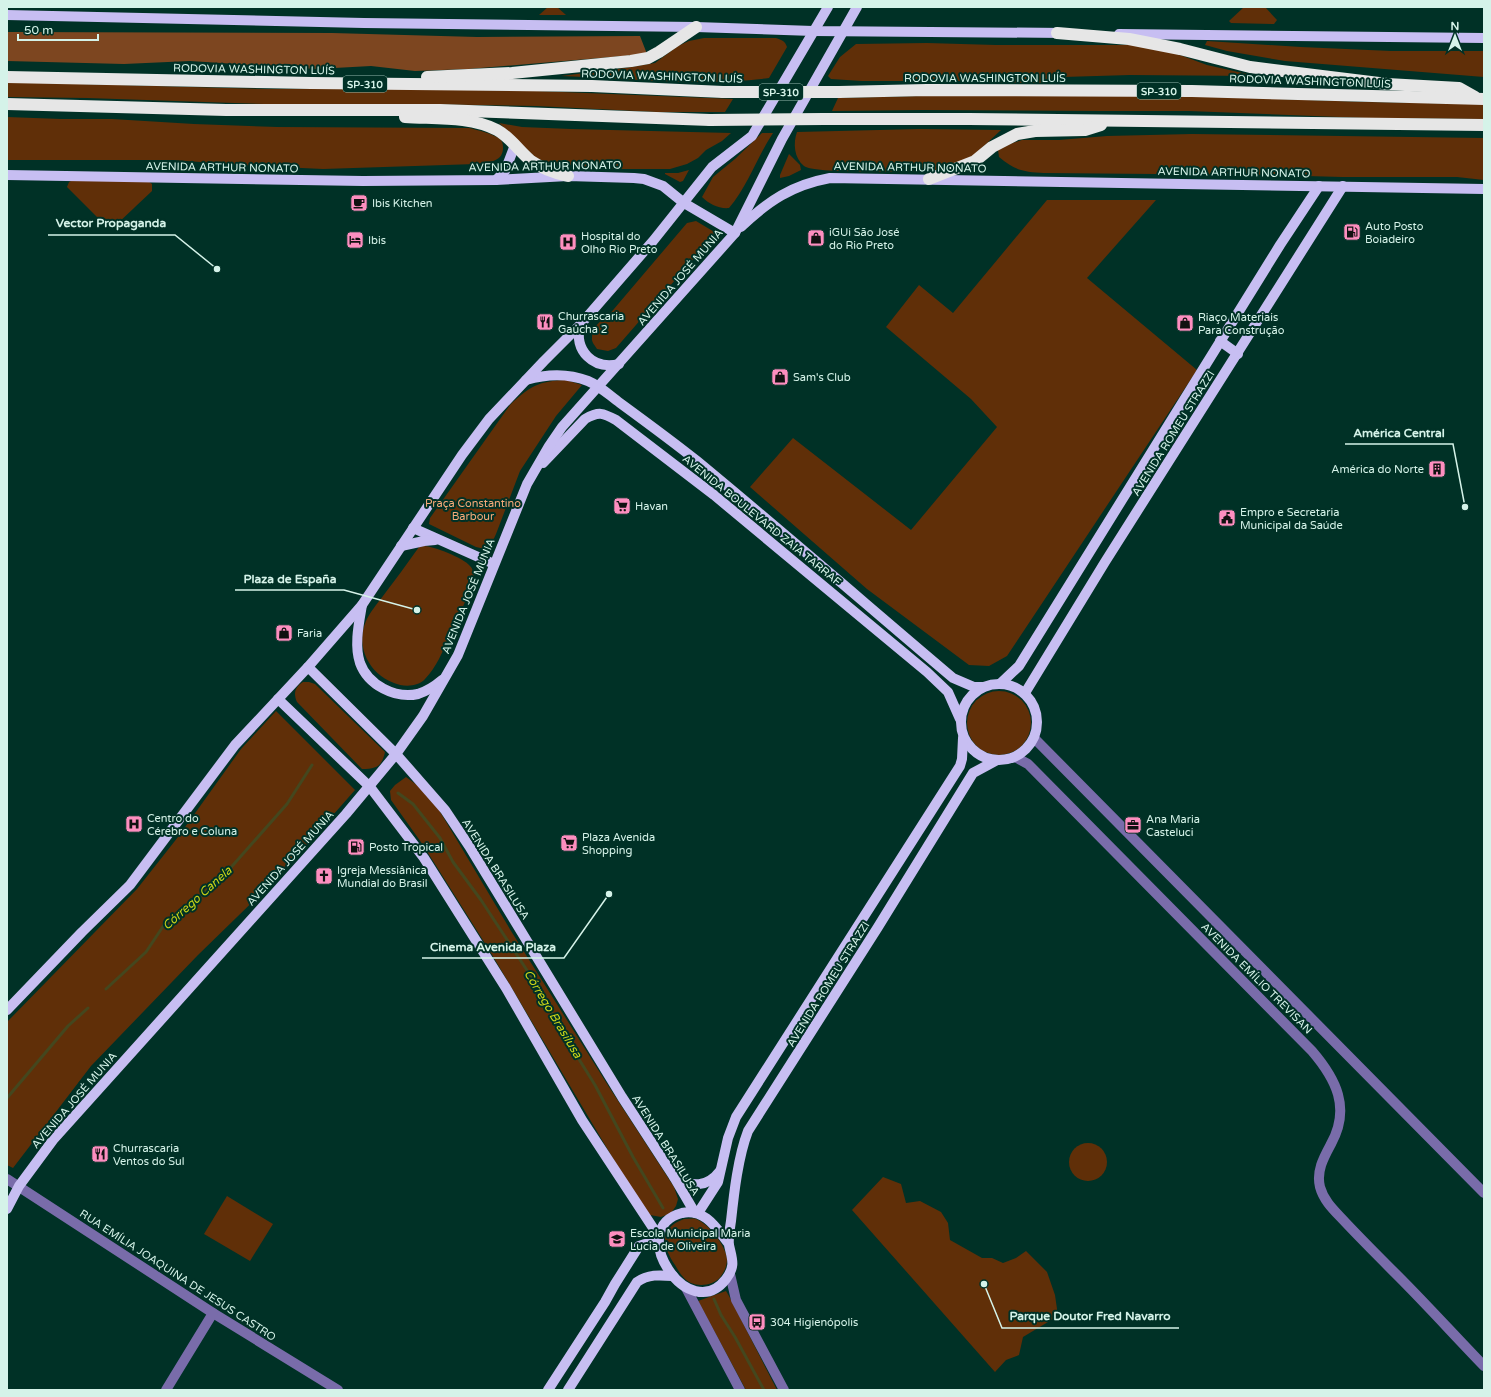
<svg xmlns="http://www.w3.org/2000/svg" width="1491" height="1397" font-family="'Varela Round',sans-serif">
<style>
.green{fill:#602f08}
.forest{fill:#7d4620}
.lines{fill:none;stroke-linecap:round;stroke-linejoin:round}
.stream{stroke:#44471e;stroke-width:3}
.minor{stroke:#796caa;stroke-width:10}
.major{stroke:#c7bef2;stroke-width:10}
.highway{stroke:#e6e6e6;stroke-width:12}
.highway-bridge{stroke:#e6e6e6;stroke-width:12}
.labels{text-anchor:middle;stroke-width:4;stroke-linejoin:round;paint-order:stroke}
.shield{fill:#003126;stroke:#95b9ae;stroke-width:1}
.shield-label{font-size:10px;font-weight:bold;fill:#d5f3e9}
.street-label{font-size:11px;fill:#d5f3e9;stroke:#003126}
.poi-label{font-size:11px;fill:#d5f3e9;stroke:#003126;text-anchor:start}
.park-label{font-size:11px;fill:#f7ab7a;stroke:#003126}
.water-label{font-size:12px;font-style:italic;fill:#ccd618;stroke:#003126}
.leader{fill:none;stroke:#d5f3e9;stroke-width:1.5}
.callout-dot{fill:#d5f3e9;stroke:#003126;stroke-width:1.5}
.callout-label{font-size:12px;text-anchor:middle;font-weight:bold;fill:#d5f3e9;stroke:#003126;stroke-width:4;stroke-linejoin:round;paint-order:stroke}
</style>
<rect width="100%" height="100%" fill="#003126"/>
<g class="green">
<path d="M548 7H557L566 15H539Z"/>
<path d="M1244 7H1265L1277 20 1274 24 1231 23 1229 21Z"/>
<path d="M704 38H776C782 40 785 41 787 47L769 78C701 87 630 78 561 76L625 68 655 63 678 46 689 41Z"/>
<path d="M1207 41 1301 47 1391 51H1484V77L1285 61 1227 51 1205 45Z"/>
<path d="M927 43 996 45H1136L1169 51 1207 65 1256 76 1130 75 1063 77 1061 82 1030 83 955 81H862L831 79 828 76 840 57 856 44Z"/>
<path d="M7 82 265 89H413L537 91 733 99 725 112H657L536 106 412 104H265L87 98 7 97Z"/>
<path d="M922 96H1189L1366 102 1484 104V119L1365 118 1189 111H1104L922 110 832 111 838 98Z"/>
<path d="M7 117 61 119H112L194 124 277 127 469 128C477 130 495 134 501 140 503 143 503 146 503 149 502 163 487 162 476 164L323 169 239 165 174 160H7Z"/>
<path d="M499 123 522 127 571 129 731 133 722 141 706 150 698 158 687 164 670 169H615L591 168 543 161 535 157Z"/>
<path d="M920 129 1001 130 968 161 944 170 929 171C911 171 813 174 804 166 794 158 793 143 797 132Z"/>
<path d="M762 133H773C757 157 748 186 729 208 719 209 709 204 702 197L713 177 735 159Z"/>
<path d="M1192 134 1484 138V180L1457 177H1342L1268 175 1044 173C1024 172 1014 170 999 157L998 150 1010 144 1022 140H1059L1107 136Z"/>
<path d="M789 154 800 165 801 170 789 176 780 178V175Z"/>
<path d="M689 170 683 181 680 182 665 174V173H678Z"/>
<path d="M73 180 148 181 152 184V191L117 224 110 226 105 225 67 187 69 182Z"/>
<path d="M1047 200H1156L1087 278 1197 370 1007 656 989 666 969 665 867 589 750 487 793 438 911 530 997 427 971 399 886 327 919 285 953 313Z"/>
<path d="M696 221 716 233 616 348 608 351 597 349C595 346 592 342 592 340 591 329 599 321 608 316L687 223Z"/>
<path d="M566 380 582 385 556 416 520 471 496 534 490 547 485 549 476 547 429 524 430 518 510 405C530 386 539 381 566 380Z"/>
<path d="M424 546C433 546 464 558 470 566 474 570 474 576 474 581 466 600 458 618 449 637 443 651 436 668 425 679 418 687 403 687 394 683 369 674 355 646 366 621 370 612 377 604 383 596 395 580 407 564 419 547Z"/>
<path d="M303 682H309L315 684 385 752C382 766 377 769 362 769L297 702C293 693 295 687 303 682Z"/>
<circle cx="999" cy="723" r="32"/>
<path d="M276 711 355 790 281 874 198 955 91 1066 13 1168 7 1165V1022L137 889 178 837 241 749Z"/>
<path d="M406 777 417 785 439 810 511 931 609 1087 674 1187 678 1199 676 1206 671 1213 661 1217 650 1215 630 1187 491 953 423 845 391 800 390 791 395 785Z"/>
<circle cx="1088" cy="1162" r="19"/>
<path d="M883 1177 901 1184 906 1203 920 1201 941 1212 948 1223 950 1240 982 1258H992L1003 1263 1016 1258 1026 1251 1047 1272 1055 1295 1058 1316 1023 1337 1019 1355 1006 1360 995 1372 852 1210Z"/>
<path d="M227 1196 273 1224 250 1261 204 1234Z"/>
<path d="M684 1219C688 1219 693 1218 696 1219 709 1224 726 1246 727 1259 727 1265 725 1271 721 1276 715 1285 700 1287 691 1283 683 1279 679 1272 675 1265 662 1246 659 1228 684 1219Z"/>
<path d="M726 1291 729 1296 777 1390H746L698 1301Z"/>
</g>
<path class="forest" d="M7 32 332 33 477 37 640 36 647 54 468 69 415 71 371 66 316 69 190 61 124 64 7 61Z"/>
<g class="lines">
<g class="stream">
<path d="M398 793 413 804 440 838 453 862 481 900 534 981 567 1040 595 1085 633 1157 663 1208"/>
<path d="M106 989 146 952 164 925 219 881 287 804 312 765"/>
<path d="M7 1098 68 1026 88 1008"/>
<path d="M714 1299 721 1315 735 1337 764 1390"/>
</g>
<g class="minor">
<path d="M1034 738 1484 1193"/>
<path d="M1015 757 1028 764 1312 1051C1336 1079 1351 1108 1331 1144 1324 1157 1316 1171 1320 1187 1324 1202 1336 1212 1346 1223 1363 1241 1380 1258 1398 1276 1427 1305 1455 1336 1484 1366"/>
<path d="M7 1179 213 1313 338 1390"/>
<path d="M730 1274 736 1300 784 1390"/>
<path d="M686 1288 740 1390"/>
<path d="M166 1390 213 1313"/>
</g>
<g class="major">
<path d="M7 15 364 23 696 27 813 31 1065 33"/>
<path d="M1119 34 1484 38"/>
<path d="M7 175 363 181 496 180 568 176 634 178 644 179 663 186 684 203 735 233"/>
<path d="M496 180 505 171 515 145"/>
<path d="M741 227C768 201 792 185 830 178L1484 189"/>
<path d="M580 325C574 351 593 370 619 364"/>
<path d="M1220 341 1238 354"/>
<path d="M526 380C546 374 568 373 588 381 600 386 609 395 620 403 646 422 672 441 697 461 783 532 868 606 953 678L974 687H982"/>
<path d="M543 463 585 419C599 411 603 413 616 420L714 495 927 672 948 692 960 719"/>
<path d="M413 528 494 564"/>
<path d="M401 546 424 541 435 540"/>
<path d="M362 605C359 623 354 645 360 663 368 685 395 699 418 694 427 691 435 686 442 680"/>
<path d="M308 667 396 754 445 810 469 846 622 1097 674 1177 695 1213"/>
<path d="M1001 683 1019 666 1280 245 1319 186"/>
<circle cx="999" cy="722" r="38"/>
<path d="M1025 693 1105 562 1343 186"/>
<path d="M278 699 370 787 424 858 506 988 582 1120 659 1237"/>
<path d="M7 1010 82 932 130 885 235 745 308 667 362 605 462 455 489 419 544 361 580 325 653 241 712 167 752 136 828 7"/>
<path d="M674 1177C692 1187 707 1188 720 1171"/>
<path d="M7 1209 19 1186 53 1140 346 814 396 754 423 716 458 655 527 484 549 446 562 427 735 233 782 139 857 7"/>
<path d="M698 1213 718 1182 728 1138 736 1117 960 766 962 759 963 738"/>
<path d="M729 1244C717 1229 705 1208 682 1213 624 1228 689 1327 726 1279 736 1266 732 1259 729 1245 728 1238 730 1228 731 1221 734 1193 738 1157 748 1131L878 927 973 773 997 760"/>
<path d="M548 1390 605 1302 615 1284 639 1246 645 1244H658"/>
<path d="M568 1390 637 1282C648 1274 660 1275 673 1276"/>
</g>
<g class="highway">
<path d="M1057 33 1129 39 1180 49 1250 67 1387 84 1459 88 1475 97"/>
<path d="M7 77 311 83 592 86 723 92"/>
<path d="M427 77 512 73 631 61 648 58 659 52 696 27"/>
<path d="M839 92 927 90 1192 91 1484 99"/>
<path d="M7 104 226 110H440L710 120"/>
<path d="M405 117C435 119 470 116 497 130 510 137 519 151 531 161 543 169 554 173 568 176"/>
<path d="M824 119H969L1484 125"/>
<path d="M929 179 975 161 992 147 1017 134 1035 131 1085 130 1101 125"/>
</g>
<g class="highway-bridge">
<path d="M723 92H839"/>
<path d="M710 120 824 119"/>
</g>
</g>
<defs>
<symbol id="cafe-square" viewBox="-11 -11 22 22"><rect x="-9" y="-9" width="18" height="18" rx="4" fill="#fd8ebf" stroke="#003126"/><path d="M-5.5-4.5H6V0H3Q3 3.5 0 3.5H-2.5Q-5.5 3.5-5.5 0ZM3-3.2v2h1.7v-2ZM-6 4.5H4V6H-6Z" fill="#111"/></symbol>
<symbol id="fuel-square" viewBox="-11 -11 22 22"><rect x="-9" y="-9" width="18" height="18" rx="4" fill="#fd8ebf" stroke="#003126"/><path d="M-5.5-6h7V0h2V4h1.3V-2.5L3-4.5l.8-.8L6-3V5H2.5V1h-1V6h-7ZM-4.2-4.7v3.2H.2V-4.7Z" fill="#111"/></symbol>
<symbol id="shop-square" viewBox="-11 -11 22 22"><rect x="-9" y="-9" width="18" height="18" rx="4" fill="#fd8ebf" stroke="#003126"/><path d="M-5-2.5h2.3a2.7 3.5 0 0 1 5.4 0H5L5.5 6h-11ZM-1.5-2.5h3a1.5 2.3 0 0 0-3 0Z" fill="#111"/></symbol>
<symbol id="hotel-square" viewBox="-11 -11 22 22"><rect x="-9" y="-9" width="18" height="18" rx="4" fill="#fd8ebf" stroke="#003126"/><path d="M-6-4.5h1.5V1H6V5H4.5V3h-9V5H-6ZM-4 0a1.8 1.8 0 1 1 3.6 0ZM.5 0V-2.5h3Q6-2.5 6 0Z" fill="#111"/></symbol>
<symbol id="hospital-square" viewBox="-11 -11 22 22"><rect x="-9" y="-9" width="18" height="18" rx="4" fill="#fd8ebf" stroke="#003126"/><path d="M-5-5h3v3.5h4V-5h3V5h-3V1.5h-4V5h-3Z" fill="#111"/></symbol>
<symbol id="restaurant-square" viewBox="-11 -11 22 22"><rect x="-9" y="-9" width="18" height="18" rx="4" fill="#fd8ebf" stroke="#003126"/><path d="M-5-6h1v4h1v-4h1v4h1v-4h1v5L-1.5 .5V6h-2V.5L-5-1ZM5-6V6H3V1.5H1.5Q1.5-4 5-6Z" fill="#111"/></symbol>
<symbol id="building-square" viewBox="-11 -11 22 22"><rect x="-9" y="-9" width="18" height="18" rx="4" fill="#fd8ebf" stroke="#003126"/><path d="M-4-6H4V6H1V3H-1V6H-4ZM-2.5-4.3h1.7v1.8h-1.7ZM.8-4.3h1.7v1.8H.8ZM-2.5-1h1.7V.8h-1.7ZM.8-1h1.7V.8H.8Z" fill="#111"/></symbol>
<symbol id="supermarket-square" viewBox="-11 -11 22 22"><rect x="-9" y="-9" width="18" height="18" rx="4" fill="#fd8ebf" stroke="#003126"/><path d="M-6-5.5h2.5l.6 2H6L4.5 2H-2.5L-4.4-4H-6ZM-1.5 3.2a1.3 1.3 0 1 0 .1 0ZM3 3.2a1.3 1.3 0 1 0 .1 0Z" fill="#111"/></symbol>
<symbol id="civic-square" viewBox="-11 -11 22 22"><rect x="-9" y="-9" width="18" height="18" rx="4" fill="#fd8ebf" stroke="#003126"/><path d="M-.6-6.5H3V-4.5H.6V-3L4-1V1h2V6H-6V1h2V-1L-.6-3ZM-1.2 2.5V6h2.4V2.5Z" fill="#111"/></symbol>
<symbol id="office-square" viewBox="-11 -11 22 22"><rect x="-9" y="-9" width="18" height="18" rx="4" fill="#fd8ebf" stroke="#003126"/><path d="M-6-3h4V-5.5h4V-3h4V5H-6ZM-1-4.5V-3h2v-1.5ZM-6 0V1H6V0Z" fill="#111"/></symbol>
<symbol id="church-square" viewBox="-11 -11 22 22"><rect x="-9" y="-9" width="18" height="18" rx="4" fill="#fd8ebf" stroke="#003126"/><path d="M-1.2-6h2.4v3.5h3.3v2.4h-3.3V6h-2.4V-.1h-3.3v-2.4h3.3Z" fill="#111"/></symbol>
<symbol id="school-square" viewBox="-11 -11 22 22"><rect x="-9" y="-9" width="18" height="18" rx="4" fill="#fd8ebf" stroke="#003126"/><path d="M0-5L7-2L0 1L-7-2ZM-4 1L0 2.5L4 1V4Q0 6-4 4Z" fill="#111"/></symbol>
<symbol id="bus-square" viewBox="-11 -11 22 22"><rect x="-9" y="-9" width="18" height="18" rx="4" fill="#fd8ebf" stroke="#003126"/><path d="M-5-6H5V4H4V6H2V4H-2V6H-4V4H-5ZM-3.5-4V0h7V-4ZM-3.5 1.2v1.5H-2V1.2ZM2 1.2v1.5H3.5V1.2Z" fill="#111"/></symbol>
</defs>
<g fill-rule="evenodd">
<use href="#cafe-square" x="349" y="193" width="20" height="20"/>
<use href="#fuel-square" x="1342" y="222" width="20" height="20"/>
<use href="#shop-square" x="806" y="228" width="20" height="20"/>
<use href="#hotel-square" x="345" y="230" width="20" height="20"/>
<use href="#hospital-square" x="558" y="232" width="20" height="20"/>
<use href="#restaurant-square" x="535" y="312" width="20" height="20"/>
<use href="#shop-square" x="1175" y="313" width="20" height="20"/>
<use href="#shop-square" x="770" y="367" width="20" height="20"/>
<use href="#building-square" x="1427" y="459" width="20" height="20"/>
<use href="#supermarket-square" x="612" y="496" width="20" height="20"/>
<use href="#civic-square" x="1217" y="508" width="20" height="20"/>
<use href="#shop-square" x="274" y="623" width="20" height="20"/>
<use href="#hospital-square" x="124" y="814" width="20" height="20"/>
<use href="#office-square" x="1123" y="815" width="20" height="20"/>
<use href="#supermarket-square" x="559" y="833" width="20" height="20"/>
<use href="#fuel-square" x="346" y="837" width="20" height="20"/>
<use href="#church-square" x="314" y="866" width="20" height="20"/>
<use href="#restaurant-square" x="90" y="1144" width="20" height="20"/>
<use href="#school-square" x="607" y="1229" width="20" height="20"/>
<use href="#bus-square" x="747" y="1312" width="20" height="20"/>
</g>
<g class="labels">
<g class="shield">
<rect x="343" y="76" width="44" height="16" rx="3"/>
<rect x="1137" y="83" width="44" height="16" rx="3"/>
<rect x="759" y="84" width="44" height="16" rx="3"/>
</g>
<g class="shield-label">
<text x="365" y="88">SP-310</text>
<text x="1159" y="95">SP-310</text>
<text x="781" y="96">SP-310</text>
</g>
<g class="street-label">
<text transform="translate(254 69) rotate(1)" y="4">RODOVIA WASHINGTON LUÍS</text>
<text transform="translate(662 76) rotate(2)" y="4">RODOVIA WASHINGTON LUÍS</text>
<text x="985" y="82">RODOVIA WASHINGTON LUÍS</text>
<text transform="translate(1310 81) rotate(2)" y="4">RODOVIA WASHINGTON LUÍS</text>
<text transform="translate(545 166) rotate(-1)" y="4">AVENIDA ARTHUR NONATO</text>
<text transform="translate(222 167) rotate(1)" y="4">AVENIDA ARTHUR NONATO</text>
<text transform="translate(910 167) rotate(1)" y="4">AVENIDA ARTHUR NONATO</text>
<text transform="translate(1234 172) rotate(1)" y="4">AVENIDA ARTHUR NONATO</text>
<text transform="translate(680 277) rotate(-49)" y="4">AVENIDA JOSÉ MUNIA</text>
<text transform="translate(1173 433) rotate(-58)" y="4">AVENIDA ROMEU STRAZZI</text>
<text transform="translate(762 520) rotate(39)" y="4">AVENIDA BOULEVARD ZAIA TARRAF</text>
<text transform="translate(468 596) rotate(-68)" y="4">AVENIDA JOSÉ MUNIA</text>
<text transform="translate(290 858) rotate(-48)" y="4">AVENIDA JOSÉ MUNIA</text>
<text transform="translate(496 869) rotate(58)" y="4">AVENIDA BRASILUSA</text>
<text transform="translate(1257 978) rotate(45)" y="4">AVENIDA EMÍLIO TREVISAN</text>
<text transform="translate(828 984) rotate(-58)" y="4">AVENIDA ROMEU STRAZZI</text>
<text transform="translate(74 1100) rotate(-49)" y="4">AVENIDA JOSÉ MUNIA</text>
<text transform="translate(666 1145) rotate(58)" y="4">AVENIDA BRASILUSA</text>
<text transform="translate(178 1275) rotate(33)" y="4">RUA EMÍLIA JOAQUINA DE JESUS CASTRO</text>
</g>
<g class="poi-label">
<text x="372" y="207">Ibis Kitchen</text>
<text x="1365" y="230">Auto Posto<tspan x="1365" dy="13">Boiadeiro</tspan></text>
<text x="829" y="236">iGUi São José<tspan x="829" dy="13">do Rio Preto</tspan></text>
<text x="581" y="240">Hospital do<tspan x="581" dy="13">Olho Rio Preto</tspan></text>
<text x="368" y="244">Ibis</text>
<text x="558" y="320">Churrascaria<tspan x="558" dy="13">Gaúcha 2</tspan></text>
<text x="1198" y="321">Riaço Materiais<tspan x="1198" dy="13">Para Construção</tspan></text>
<text x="793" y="381">Sam's Club</text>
<text x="1424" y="473" text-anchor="end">América do Norte</text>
<text x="635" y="510">Havan</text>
<text x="1240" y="516">Empro e Secretaria<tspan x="1240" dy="13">Municipal da Saúde</tspan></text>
<text x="297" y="637">Faria</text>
<text x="147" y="822">Centro do<tspan x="147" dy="13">Cérebro e Coluna</tspan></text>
<text x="1146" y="823">Ana Maria<tspan x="1146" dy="13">Casteluci</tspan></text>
<text x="582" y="841">Plaza Avenida<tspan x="582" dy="13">Shopping</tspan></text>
<text x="369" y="851">Posto Tropical</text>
<text x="337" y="874">Igreja Messiânica<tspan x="337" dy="13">Mundial do Brasil</tspan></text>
<text x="113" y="1152">Churrascaria<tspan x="113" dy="13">Ventos do Sul</tspan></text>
<text x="630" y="1237">Escola Municipal Maria<tspan x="630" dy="13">Lucia de Oliveira</tspan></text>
<text x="770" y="1326">304 Higienópolis</text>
</g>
<g class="park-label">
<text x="473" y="507">Praça Constantino<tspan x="473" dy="13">Barbour</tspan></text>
</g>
<g class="water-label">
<text transform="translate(197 898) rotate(-42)" y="4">Córrego Canela</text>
<text transform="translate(553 1014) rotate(59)" y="4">Córrego Brasilusa</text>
</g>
</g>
<path class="leader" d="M217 269L175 235H48M1465 507L1453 444H1345M417 610L344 590H235M609 894L564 958H422M984 1284L1002 1328H1179"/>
<g class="callout-dot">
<circle cx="217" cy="269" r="4"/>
<circle cx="1465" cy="507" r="4"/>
<circle cx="417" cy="610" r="4"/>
<circle cx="609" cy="894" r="4"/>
<circle cx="984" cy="1284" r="4"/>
</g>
<g class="callout-label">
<text x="111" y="227">Vector Propaganda</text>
<text x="1399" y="437">América Central</text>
<text x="290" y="583">Plaza de España</text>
<text x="493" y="951">Cinema Avenida Plaza</text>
<text x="1090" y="1320">Parque Doutor Fred Navarro</text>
</g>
<rect width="1491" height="1397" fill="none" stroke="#d5f3e9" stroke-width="16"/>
<g transform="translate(1455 36)" stroke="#003126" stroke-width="3" paint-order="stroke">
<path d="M0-3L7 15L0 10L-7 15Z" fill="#d5f3e9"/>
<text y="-6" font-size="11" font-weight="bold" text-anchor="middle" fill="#d5f3e9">N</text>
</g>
<path d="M18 34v6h80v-6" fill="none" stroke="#d5f3e9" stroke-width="2"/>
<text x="24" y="34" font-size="12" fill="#d5f3e9" stroke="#003126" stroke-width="3" paint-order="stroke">50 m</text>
</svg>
